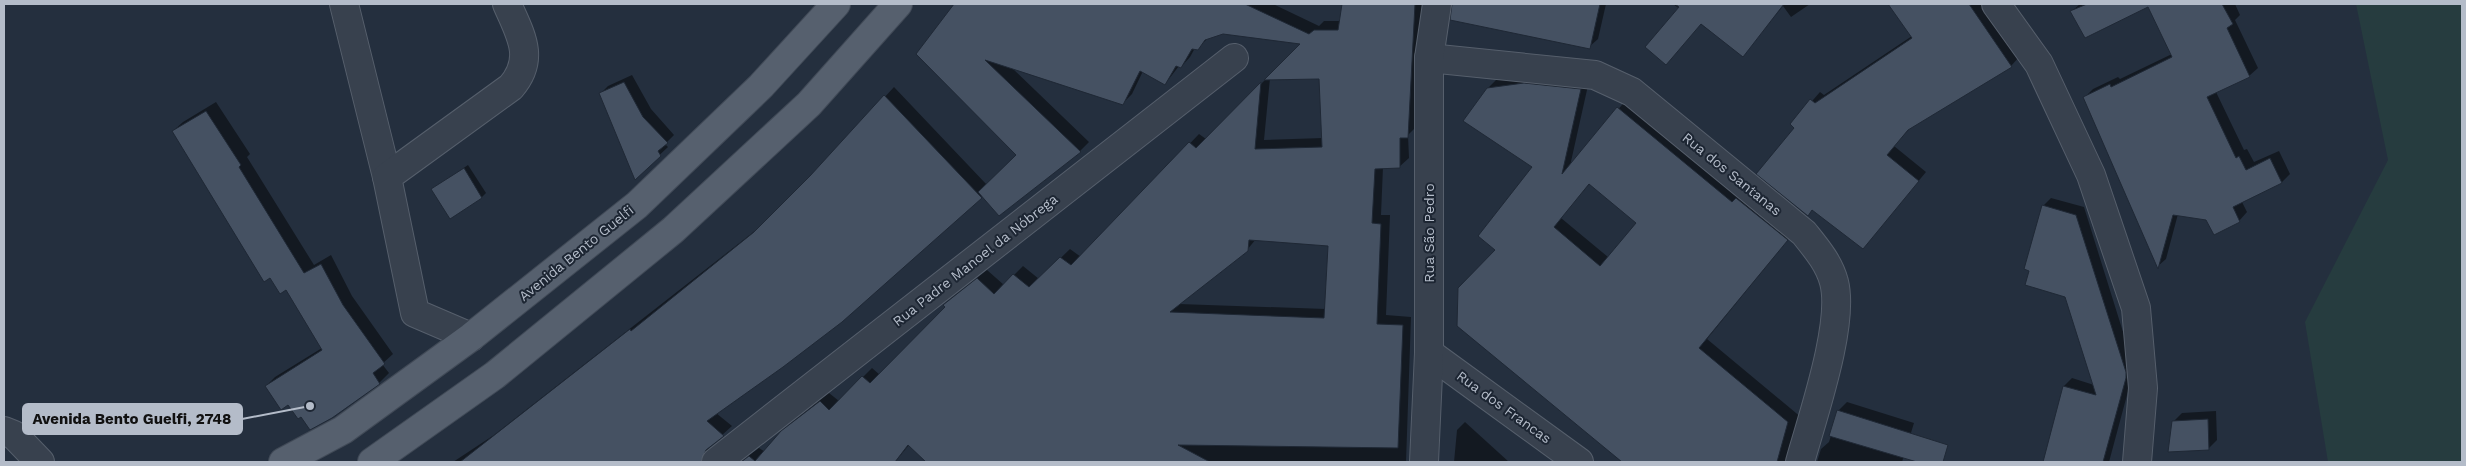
<svg xmlns="http://www.w3.org/2000/svg" width="2466" height="466" font-family="'Work Sans',sans-serif">
<style>
.green{fill:#263c3f}
.shadow{fill:#0007;fill-rule:evenodd}
.building{fill:#455162;stroke:#1f2835;fill-rule:evenodd}
.lines{fill:none;stroke-linecap:round;stroke-linejoin:round}
.minor-casing{stroke:#565f6c;stroke-width:30}
.major-casing{stroke:#414a57;stroke-width:30}
.minor{stroke:#38414e;stroke-width:28}
.major{stroke:#56606e;stroke-width:28}
.labels{text-anchor:middle;stroke-width:4;stroke-linejoin:round;paint-order:stroke}
.street-label{font-size:14px;fill:#b4bcc9;stroke:#1d2633}
.leader{fill:none;stroke:#b4bcc9;stroke-width:2}
.callout-dot{fill:#b4bcc9;stroke:#1d2633;stroke-width:2}
.callout{fill:#b4bcc9;stroke:#b4bcc9;stroke-width:2}
.callout-label{font-size:15px;text-anchor:middle;font-weight:bold;fill:#111}
</style>
<rect width="100%" height="100%" fill="#242f3e"/>
<path class="green" d="M2356 4H2462V462H2328L2305 322 2388 160Z"/>
<g class="shadow">
<path d="M956 4H1273L1319 26 1324 21H1341L1343 4H1422L1416 127 1408 135 1409 158 1399 167H1383L1381 215H1390L1386 315 1411 317 1406 462H1145L1118 447 1104 462H958L942 447 909 445 895 462H740L759 448 765 452 792 422 829 393 839 401 872 368 880 375 947 307 945 305 954 296 987 270 1004 285 1023 266 1039 279 1070 249 1081 257 1199 134 1206 139 1302 43 1222 32 1208 38 1197 49 1195 48 1190 57 1181 67 1179 66 1165 84 1143 71 1132 94 1123 103 1011 67 1089 142 1080 151 982 196 841 321 716 413 732 426 710 446 709 455 712 462H453L494 435 765 223 811 177 894 87 987 185 1018 155 918 54ZM1270 78H1320L1323 138 1264 140ZM1256 239 1329 244 1326 309 1179 304 1247 250Z"/>
<path d="M1465 4H1606L1598 39 1589 47 1464 8Z"/>
<path d="M1673 4H1810L1791 17 1783 6 1743 55Z"/>
<path d="M1906 4H1982L2019 57 2011 66 1910 128 1894 146 1926 172 1863 248 1796 128 1792 124 1820 92 1824 95 1912 36Z"/>
<path d="M2080 4H2235L2240 15 2235 20 2258 68 2249 76 2216 92 2244 150 2247 149 2254 162 2279 151 2290 174 2282 182 2242 202 2247 212 2239 221 2178 214 2166 259 2158 266 2085 97 2093 89 2118 77 2120 79 2172 54 2149 6 2072 11Z"/>
<path d="M632 75 651 109 674 135 665 144 668 147 635 178 601 93 608 86Z"/>
<path d="M1534 75 1589 81 1570 166 1627 99 1795 231 1707 339 1802 418 1793 455 1786 462H1624L1459 326 1497 249 1534 167 1487 89 1496 80ZM1590 183 1637 222 1608 257 1561 218Z"/>
<path d="M216 102 250 154 247 157 314 265 331 255 352 296 393 354 382 364 389 373 379 383 331 417 301 415 266 386 275 377 322 348 286 289 173 131 183 122Z"/>
<path d="M468 165 486 193 482 197 433 189Z"/>
<path d="M2051 198 2084 207 2133 364 2134 369 2109 462H2045L2064 386 2072 378 2094 385 2043 206Z"/>
<path d="M1847 402 1914 423 1902 462H1817L1821 449 1829 442 1839 410Z"/>
<path d="M2216 411 2217 440 2208 449 2173 422 2182 413Z"/>
<path d="M1465 422 1509 462H1454L1457 430Z"/>
</g>
<g class="building">
<path d="M954 4H1245L1309 34 1314 30H1338L1342 4H1415L1408 138H1400V168L1375 169 1372 223 1381 224 1377 324 1403 325 1398 448 1178 445 1210 462H926L908 445 895 462H741L749 456 755 461 781 431 820 401 829 410 862 376 870 383 945 307 943 305 977 278 994 294 1013 274 1029 287 1060 257 1071 265 1189 142 1196 148 1261 82 1255 149 1322 147 1319 79 1264 80 1300 44 1223 34 1205 40 1198 50 1192 49 1181 68 1176 66 1165 85 1140 71 1123 105 985 60 1081 152 999 216 978 192 1016 155 916 54ZM1249 240 1328 246 1324 318 1170 312 1248 251Z"/>
<path d="M1452 4H1600L1590 49 1450 20Z"/>
<path d="M1675 4H1784L1743 57 1701 24 1666 65 1645 47 1679 7Z"/>
<path d="M1888 4H1969L2012 67 1908 130 1887 155 1919 181 1863 249 1812 210 1808 216 1756 174 1794 128 1790 124 1810 99 1815 103 1912 38Z"/>
<path d="M2087 4H2222L2233 24 2227 28 2250 77 2207 97 2236 158 2239 156 2246 170 2270 158 2282 183 2233 207 2240 222 2214 235 2206 220 2173 215 2158 269 2083 97 2110 84 2111 87 2172 57 2148 7 2085 38 2070 11Z"/>
<path d="M624 82 643 117 668 143 658 151 661 156 635 180 599 93Z"/>
<path d="M1524 83 1581 89 1562 174 1617 107 1732 202 1736 198 1788 240 1699 348 1788 422 1777 462H1622L1457 326 1458 288 1495 250 1478 236 1532 167 1463 121 1487 88ZM1589 184 1636 223 1600 266 1554 227Z"/>
<path d="M884 95 982 198 842 322 783 367 707 421 724 436 706 450 701 462H460L630 329 631 331 754 232 810 176Z"/>
<path d="M206 111 241 165 239 167 304 273 321 264 343 305 385 364 373 373 380 384 332 418 310 430 301 417 298 419 288 405 281 410 265 386 322 350 286 290 280 294 270 278 264 282 172 131Z"/>
<path d="M464 168 482 198 450 219 431 189Z"/>
<path d="M2042 205 2076 215 2126 372V378L2103 462H2043L2063 386 2096 395 2065 297 2025 285 2029 271 2024 269Z"/>
<path d="M1837 410 1948 445 1943 462H1917L1829 436Z"/>
<path d="M2208 419 2209 450 2168 452 2172 421Z"/>
</g>
<g class="lines">
<defs>
<g id="minor">
<path d="M344 4 387 177"/>
<path d="M1996 4 2039 64 2091 175 2136 308 2143 388 2137 462"/>
<path d="M1429 58 1595 75 1632 92 1804 233C1816 248 1829 263 1834 282 1845 324 1812 418 1800 462"/>
<path d="M471 337 415 313 387 177 511 87C536 58 520 34 507 4"/>
<path d="M1429 353 1579 462"/>
<path d="M4 431 14 435 40 462"/>
<path d="M716 462 1234 58"/>
<path d="M1424 462 1429 353V58L1437 4"/>
</g>
<g id="major">
<path d="M283 462 343 430 471 337 637 205 761 86 836 4"/>
<path d="M372 462 495 375 673 230 809 104 898 4"/>
</g>
</defs>
<use href="#minor" class="minor-casing"/>
<use href="#major" class="major-casing"/>
<use href="#minor" class="minor"/>
<use href="#major" class="major"/>
</g>
<g class="labels">
<g class="street-label">
<text transform="translate(1732 174) rotate(39)" y="5">Rua dos Santanas</text>
<text transform="translate(1429 233) rotate(-90)" y="5">Rua São Pedro</text>
<text transform="translate(576 253) rotate(-39)" y="5">Avenida Bento Guelfi</text>
<text transform="translate(975 260) rotate(-38)" y="5">Rua Padre Manoel da Nóbrega</text>
<text transform="translate(1504 407) rotate(36)" y="5">Rua dos Francas</text>
</g>
</g>
<path class="leader" d="M310 406L242 419"/>
<circle class="callout-dot" cx="310" cy="406" r="5"/>
<rect class="callout" x="23" y="404" width="219" height="30" rx="5"/>
<g class="callout-label">
<text x="132" y="424">Avenida Bento Guelfi, 2748</text>
</g>
<rect width="2466" height="466" fill="none" stroke="#b4bcc9" stroke-width="10"/>
</svg>
